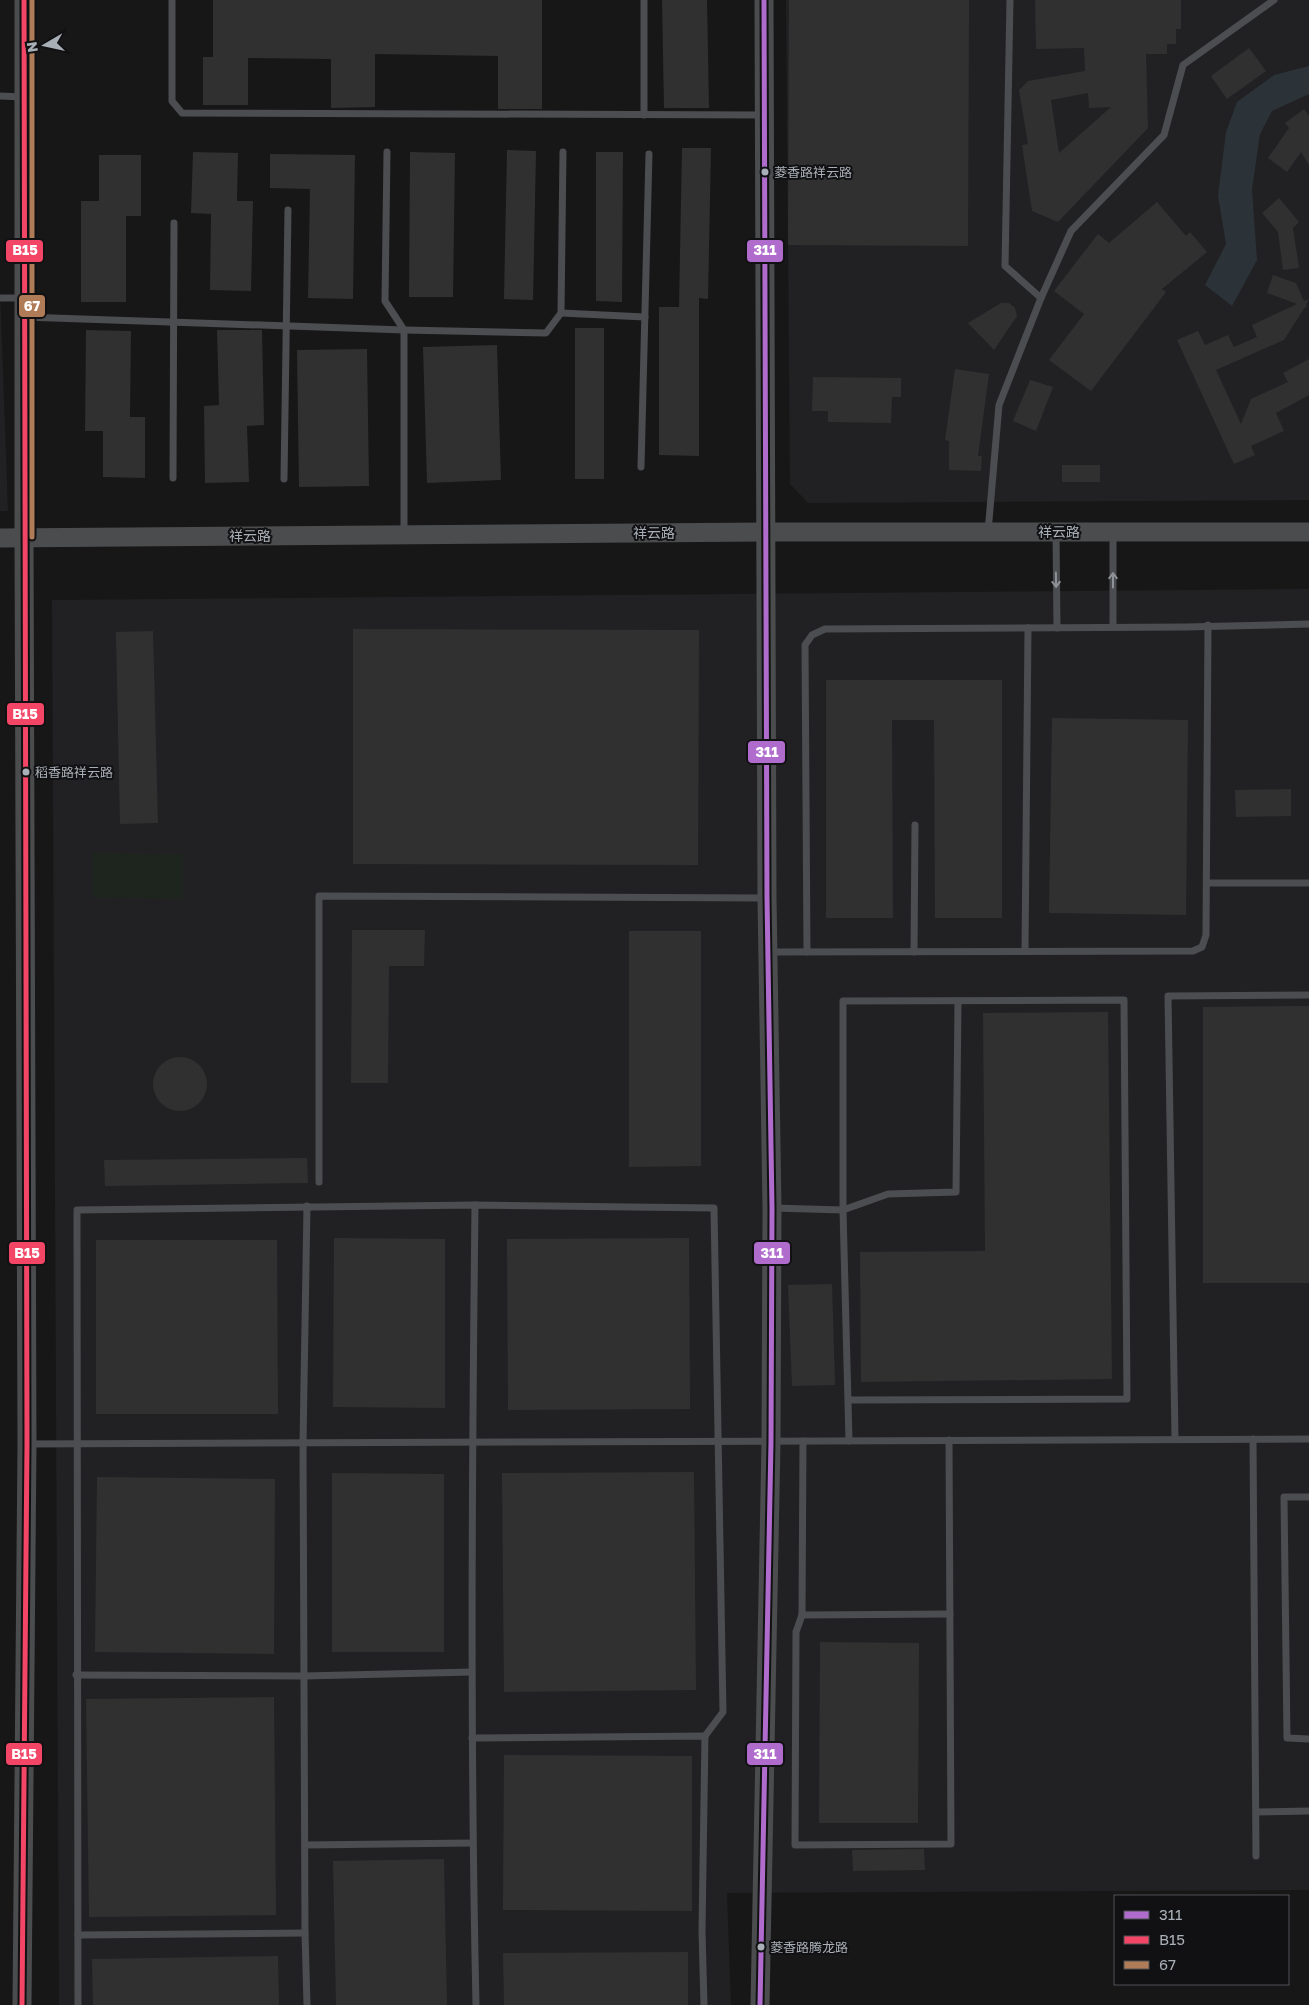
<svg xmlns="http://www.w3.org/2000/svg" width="1309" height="2005" font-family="'Golos Text','Noto Sans SC',sans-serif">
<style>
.built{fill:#212123}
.green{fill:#1e241e}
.water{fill:#2b3338}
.building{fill:#303031;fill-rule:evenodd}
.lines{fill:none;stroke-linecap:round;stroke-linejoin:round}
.lane{stroke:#4c4d50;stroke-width:7}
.secondary{stroke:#4b4c4e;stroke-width:19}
.bus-1-casing{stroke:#111113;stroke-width:9}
.bus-2-casing{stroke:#111113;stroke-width:9}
.bus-3-casing{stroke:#111113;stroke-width:9}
.bus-1{stroke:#b06ccc;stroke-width:5}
.bus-2{stroke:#f34667;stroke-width:5}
.bus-3{stroke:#b07c57;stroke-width:5}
.oneway{stroke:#8d9298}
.bus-dot{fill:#a9afb7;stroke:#111113;stroke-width:2}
.labels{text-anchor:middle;stroke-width:4;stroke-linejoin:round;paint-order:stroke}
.bus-label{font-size:13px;fill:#a9afb7;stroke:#111113;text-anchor:start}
.street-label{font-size:14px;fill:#a9afb7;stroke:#111113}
.line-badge{stroke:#111113;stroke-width:2}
.badge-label{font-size:14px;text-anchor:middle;font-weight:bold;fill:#fff}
</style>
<rect width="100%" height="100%" fill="#171717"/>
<g class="built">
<path d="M786 0H1309V500L808 503 790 484Z"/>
<path d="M0 290 8 511H0Z"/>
<path d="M1309 589V1890L727 1893 731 2005H59L52 600Z"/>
</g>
<path class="green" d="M93 853 183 854V899L93 898Z"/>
<path class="water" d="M1309 66V94L1272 111 1260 134 1252 189 1257 260 1232 306 1205 285 1226 244 1218 196 1226 132 1237 102 1274 75Z"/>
<g class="building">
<path d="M213 0H542V109H498V56L375 54V107L331 108V59L248 58V105H203V57H213Z"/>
<path d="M662 0H707L709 108H664Z"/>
<path d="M789 0H969L968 246 788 245Z"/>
<path d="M1035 0H1181V29H1176V44H1167V54H1146L1148 128 1058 222 1032 211 1022 145 1028 144 1019 90 1028 81 1085 71 1084 48 1036 49ZM1088 93 1089 108 1111 107 1059 153 1051 100Z"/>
<path d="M1249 48 1266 71 1227 99 1211 76Z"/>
<path d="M1304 109 1309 116V165L1301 152 1287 172 1268 158 1289 128 1285 123Z"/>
<path d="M682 148H711L708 299 699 298V456L659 455V307H679Z"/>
<path d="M507 150 536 151 533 300 504 299Z"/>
<path d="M193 152 238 153 237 201H253L251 291 210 290 211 214 191 213Z"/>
<path d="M410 152 455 153 453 297H409Z"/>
<path d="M596 152H623L622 302 596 301Z"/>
<path d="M270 154 355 155 353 299 308 298 310 189 270 188Z"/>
<path d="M99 155H141V216H126V302H81V201H99Z"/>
<path d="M1279 198 1299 222 1293 228 1299 268 1283 270 1278 232 1262 213Z"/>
<path d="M1157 202 1186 236 1190 232 1207 252 1162 289 1166 292 1091 391 1049 360 1084 314 1054 291 1098 234 1109 243Z"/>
<path d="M1273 275 1296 283 1304 301 1309 299 1306 305 1307 308 1305 307 1284 340 1216 370 1241 424 1251 399 1288 382 1283 373 1309 359V395L1276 413 1284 431 1251 446 1255 455 1234 464 1177 340 1198 331 1205 345 1228 335 1234 347 1257 337 1252 325 1297 304 1267 293Z"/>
<path d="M1001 303H1009L1015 308 1017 316 994 350 968 323Z"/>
<rect x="575" y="328" width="29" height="151"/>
<path d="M86 330 131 331 130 417H145V478L103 477V431H85Z"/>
<path d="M217 330H262L264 425 247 426 249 482 205 483 204 406 219 405Z"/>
<path d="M497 345 501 480 427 483 423 347Z"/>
<path d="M367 349 369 486 299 487 297 350Z"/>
<path d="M955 369 989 374 978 456H982L981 471 949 470V441L945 440Z"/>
<path d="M813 377 901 378V397H892L891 423 828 422V411H812Z"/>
<path d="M1030 380 1053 387 1036 431 1013 421Z"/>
<rect x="1062" y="465" width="38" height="17"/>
<path d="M353 629 699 630 698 865 353 864Z"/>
<path d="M153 631 158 823 120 824 116 632Z"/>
<path d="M826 680H1002V918H935L934 720H892L893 918H826Z"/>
<path d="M1052 718 1188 720 1186 915 1049 913Z"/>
<path d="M1291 789V816L1236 817 1235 790Z"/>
<path d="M352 930H425L424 966H389L388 1083H351Z"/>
<path d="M629 931H701V1166L629 1167Z"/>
<path d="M1309 1006V1283H1203V1007Z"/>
<path d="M1108 1012 1112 1379 861 1382 860 1252 985 1251 983 1013Z"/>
<circle cx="180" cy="1084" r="27"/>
<path d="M307 1158 308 1183 105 1186 104 1160Z"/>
<path d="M334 1238 445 1239V1408L333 1407Z"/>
<path d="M689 1238 690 1409 508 1410 507 1239Z"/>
<path d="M96 1240H277L278 1414H96Z"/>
<path d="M832 1284 835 1385 792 1386 788 1285Z"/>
<path d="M694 1472 696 1690 504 1692 502 1473Z"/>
<path d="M332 1473 444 1474V1652H332Z"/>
<path d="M97 1477 275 1479 274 1654 95 1652Z"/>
<path d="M820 1642 919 1643 918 1823H819Z"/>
<path d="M274 1697 276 1915 89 1917 86 1699Z"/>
<path d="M504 1755 692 1756V1911L503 1910Z"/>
<path d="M924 1849 925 1870 853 1871 852 1850Z"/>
<path d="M444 1859 447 2005H336L333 1861Z"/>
<path d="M688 1952V2005H504L503 1953Z"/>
<path d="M278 1956 279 2005H93L92 1959Z"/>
</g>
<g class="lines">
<g class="lane">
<path d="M172 0V101L182 113 763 115"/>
<path d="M1010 0 1005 266 1041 298"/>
<path d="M0 96 23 97"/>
<path d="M644 115V0"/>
<path d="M387 152 385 301 404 330V534"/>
<path d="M0 298H23"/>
<path d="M561 313 645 317"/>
<path d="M24 317 404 330 546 333 561 313 563 152"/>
<path d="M641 467 649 154"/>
<path d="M173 478 174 223"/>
<path d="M284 479 288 210"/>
<path d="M988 532 999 405 1041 298 1071 231 1164 135 1183 65 1274 0"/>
<path d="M1056 533 1057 628"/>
<path d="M1113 627V533"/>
<path d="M1207 883H1309"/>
<path d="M1025 951 1028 628"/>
<path d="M768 952 1193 951 1202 947 1206 935 1208 625"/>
<path d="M807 952 805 645 812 635 825 629 1186 627 1309 624"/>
<path d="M914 952 915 825"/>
<path d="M319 1182V896L766 898"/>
<path d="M475 1205C472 1472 470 1738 476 2005"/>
<path d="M307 1206 303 1443 305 1933 307 2005"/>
<path d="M773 1208 843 1210 888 1194 956 1192 958 1001"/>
<path d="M848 1400 1127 1399 1124 1000 843 1001V1210L849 1441"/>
<path d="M1175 1439 1168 996 1309 995"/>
<path d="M1253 1439 1256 1856"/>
<path d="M803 1441 802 1615 950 1614"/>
<path d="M27 1444 1309 1439"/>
<path d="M1309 1497H1284L1287 1738 1309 1739"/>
<path d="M802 1615 796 1632 795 1845 951 1844 949 1440"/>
<path d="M76 1675 304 1676 472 1672"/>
<path d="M472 1738 705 1736 702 1931 704 2005"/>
<path d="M1256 1812 1309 1811"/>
<path d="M305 1845 472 1843"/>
<path d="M78 1935 305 1933"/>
<path d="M78 2005 77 1210 475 1205 714 1208 723 1712 705 1736"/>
</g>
<g class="secondary">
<path d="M0 538 765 532H1309"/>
<path d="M22 2005 27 1444 24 537V0"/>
<path d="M760 2005 771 1442 772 1208 767 898 764 0"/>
</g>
<defs>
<path id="bus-1" d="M760 2005 771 1442 772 1208 767 898 764 0"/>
<path id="bus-2" d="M22 2005 27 1444 24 0"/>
<path id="bus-3" d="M32 0V537"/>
</defs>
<use href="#bus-1" class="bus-1-casing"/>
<use href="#bus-2" class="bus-2-casing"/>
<use href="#bus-3" class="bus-3-casing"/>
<use href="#bus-1" class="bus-1"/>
<use href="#bus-2" class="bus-2"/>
<use href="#bus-3" class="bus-3"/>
</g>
<defs><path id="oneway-shaft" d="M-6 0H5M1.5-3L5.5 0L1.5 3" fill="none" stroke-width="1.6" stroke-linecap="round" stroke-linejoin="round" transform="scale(1.25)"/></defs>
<g class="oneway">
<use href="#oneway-shaft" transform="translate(1056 580) rotate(89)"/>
<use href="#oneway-shaft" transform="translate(1113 580) rotate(-90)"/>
</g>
<g class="bus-dot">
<circle cx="765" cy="172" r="4.5"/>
<circle cx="26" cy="772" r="4.5"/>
<circle cx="761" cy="1947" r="4.5"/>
</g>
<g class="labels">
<g class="bus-label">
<text x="774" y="177">菱香路祥云路</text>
<text x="35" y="777">稻香路祥云路</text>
<text x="770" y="1952">菱香路腾龙路</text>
</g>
<g class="street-label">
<text x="1059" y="537">祥云路</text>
<text x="654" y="538">祥云路</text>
<text x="250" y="541">祥云路</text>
</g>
</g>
<g class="line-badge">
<rect x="5" y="239" width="39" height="24" rx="5" fill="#f34667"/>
<rect x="746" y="239" width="38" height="24" rx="5" fill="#b06ccc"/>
<rect x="18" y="294" width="28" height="24" rx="5" fill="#b07c57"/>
<rect x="6" y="702" width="39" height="24" rx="5" fill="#f34667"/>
<rect x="747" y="740" width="39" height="24" rx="5" fill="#b06ccc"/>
<rect x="8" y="1241" width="38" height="24" rx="5" fill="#f34667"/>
<rect x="753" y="1241" width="38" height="24" rx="5" fill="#b06ccc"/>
<rect x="5" y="1742" width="38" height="24" rx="5" fill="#f34667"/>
<rect x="746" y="1742" width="38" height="24" rx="5" fill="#b06ccc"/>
</g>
<g class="badge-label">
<text x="25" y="255">B15</text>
<text x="765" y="255">311</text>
<text x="32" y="311">67</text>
<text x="25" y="719">B15</text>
<text x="767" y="757">311</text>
<text x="27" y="1258">B15</text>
<text x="772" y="1258">311</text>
<text x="24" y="1759">B15</text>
<text x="765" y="1759">311</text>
</g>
<rect x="1114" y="1895" width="175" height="90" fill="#111113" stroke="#4e5055"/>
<rect x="1124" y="1911" width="25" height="8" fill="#b06ccc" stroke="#4e5055"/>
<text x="1159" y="1920" font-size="15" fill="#a9afb7">311</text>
<rect x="1124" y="1936" width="25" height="8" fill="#f34667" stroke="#4e5055"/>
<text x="1159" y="1945" font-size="15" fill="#a9afb7">B15</text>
<rect x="1124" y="1961" width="25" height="8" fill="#b07c57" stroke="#4e5055"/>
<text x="1159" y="1970" font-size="15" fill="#a9afb7">67</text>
<g transform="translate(45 45) rotate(261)" stroke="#111113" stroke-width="4" paint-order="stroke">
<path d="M0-4L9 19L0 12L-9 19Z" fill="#a9afb7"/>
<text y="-8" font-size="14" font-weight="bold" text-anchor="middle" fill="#a9afb7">N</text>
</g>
</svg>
